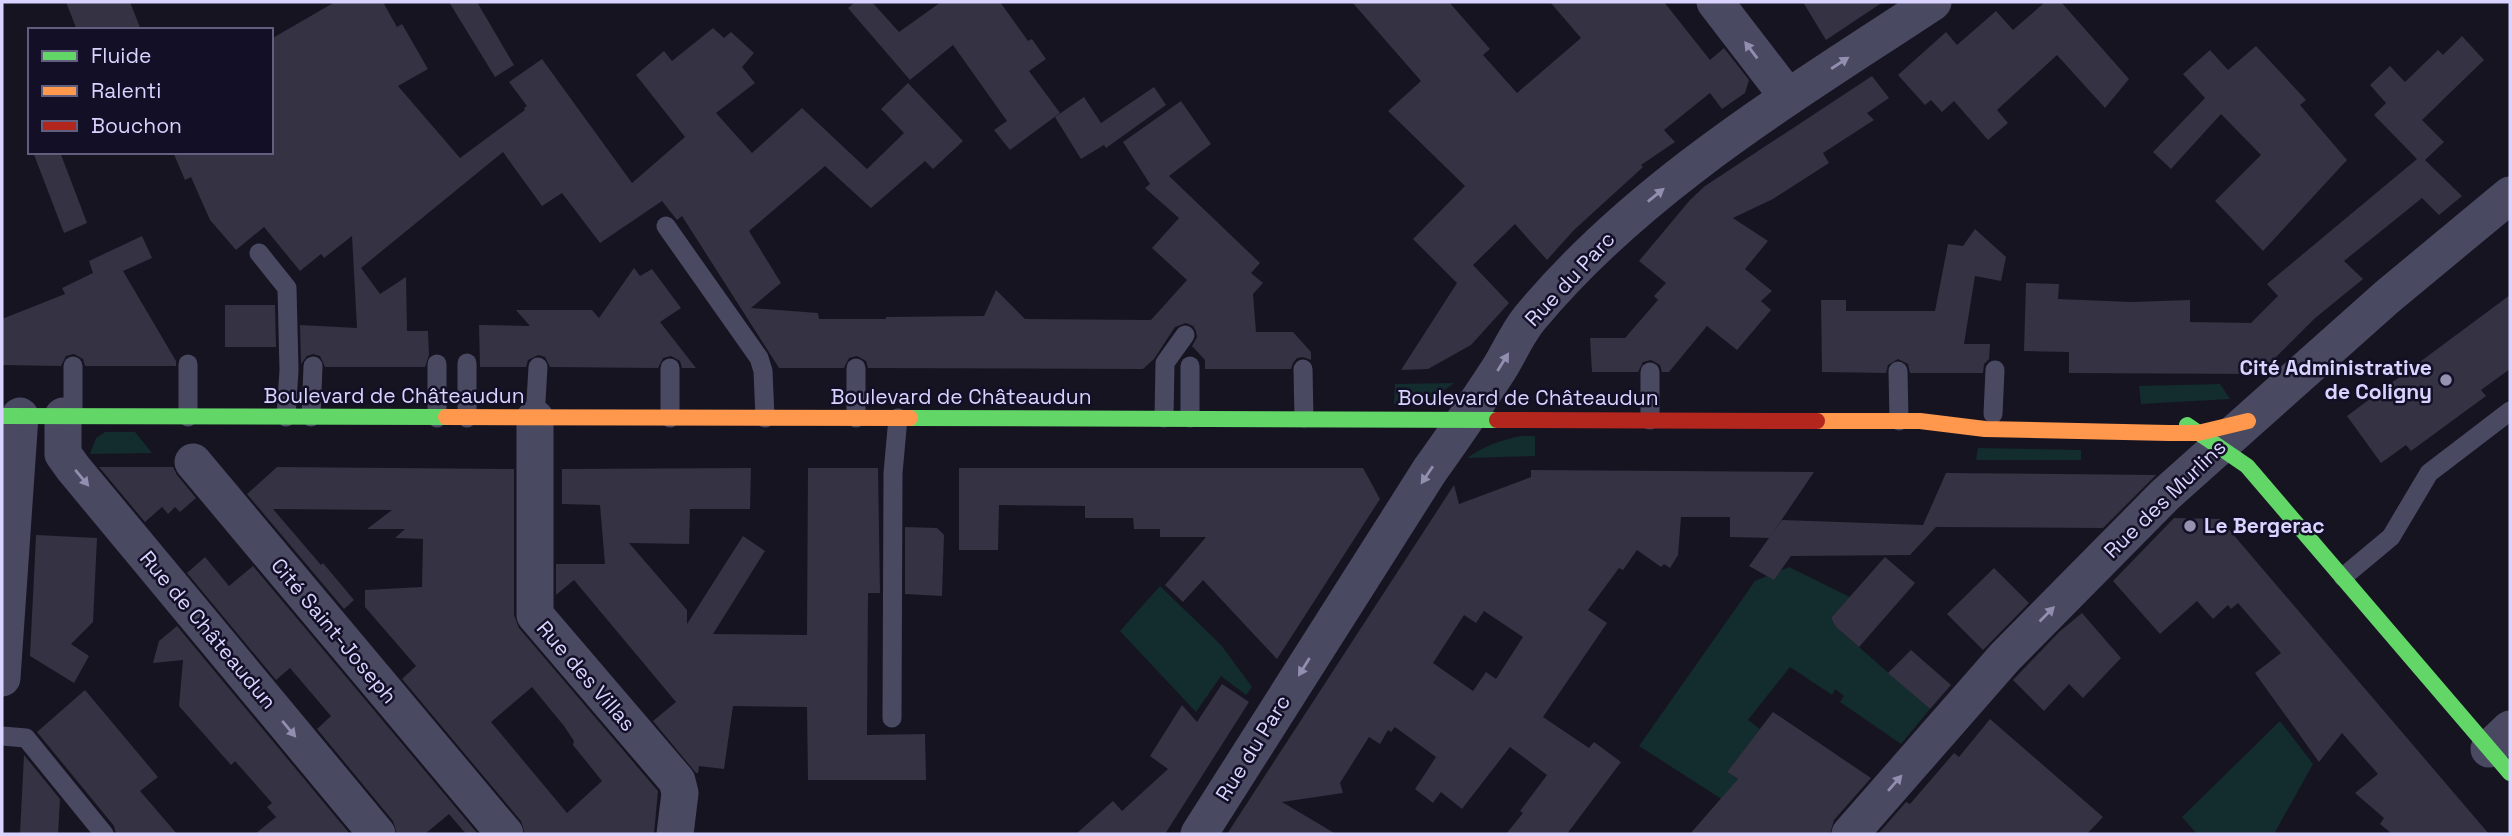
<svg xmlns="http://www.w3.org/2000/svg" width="2512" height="836" font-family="'Space Grotesk',sans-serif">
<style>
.green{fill:#132c2d}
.building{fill:#343243;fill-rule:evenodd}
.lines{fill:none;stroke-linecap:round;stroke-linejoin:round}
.lane{stroke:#4a4962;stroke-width:19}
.street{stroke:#4a4962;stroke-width:37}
.fast{stroke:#63d668;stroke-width:16}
.slow{stroke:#ff974d;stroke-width:16}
.jam{stroke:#b3261e;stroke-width:16}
.oneway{fill:#928eb0}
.poi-dot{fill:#9591b1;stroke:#130f26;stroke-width:2.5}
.labels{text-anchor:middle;stroke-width:5;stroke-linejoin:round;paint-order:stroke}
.street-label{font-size:21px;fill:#d9d4ff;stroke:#130f26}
.poi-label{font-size:21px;font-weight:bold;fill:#d9d4ff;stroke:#130f26;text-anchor:end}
</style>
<rect width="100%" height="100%" fill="#161421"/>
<g class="green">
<path d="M1454 383C1434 398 1418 404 1394 404L1395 384Z"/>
<path d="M2220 384 2230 399 2141 404 2139 386Z"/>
<path d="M105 432H135L152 453 90 454 96 438Z"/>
<path d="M1521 436H1535V456L1467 458C1484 446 1501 440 1521 436Z"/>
<path d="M1978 448 2081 450V460H1976Z"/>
<path d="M1789 567 1850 597 1831 618 1836 627 1930 709 1901 744 1840 702 1844 696 1835 689 1832 695 1790 667 1748 720 1760 729 1727 772 1818 834H1776L1639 746 1755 581Z"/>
<path d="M1160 586 1221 645 1252 687 1246 695 1221 676 1196 712 1120 631Z"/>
<path d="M2280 721 2313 764 2274 834H2197L2182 817Z"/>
</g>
<g class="building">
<path d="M66 2H130L141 30H77Z"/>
<path d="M335 2H383L397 27 402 24 428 69 398 86 460 158 525 110 524 108 527 106 509 82 542 59 632 183 685 137 636 75 664 51 672 61 713 28 724 38 731 32 754 53 742 67 755 83 716 113 752 153 802 108 867 169 904 133 881 109 908 83 963 141 933 169 925 161 871 208 825 166 749 231 781 283 751 308 818 313 819 319H886V317L984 316 996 290 1025 319 1151 320 1187 280 1152 248 1179 218 1145 188 1150 184 1123 142 1181 101 1211 144 1169 176 1260 263 1251 273 1263 283 1253 294 1256 332H1293L1311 352V360L1303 357 1297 358 1293 363 1291 369H1205V360L1192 346 1197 337 1196 331 1193 326 1186 323 1175 327 1154 359 1143 369 868 368 866 361 857 356 849 358 844 368H779L682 216 677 220 662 201 600 243 562 193 542 206 503 152 361 268 380 294 406 277 407 331H428L429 355 425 367H325L320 356 313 354 307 356 301 364 300 325 357 328 352 236 324 258 321 254 300 271 264 227 236 250 210 220 191 177 185 180 173 152H271V39Z"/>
<path d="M449 2H477L514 65 495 77Z"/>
<path d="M855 2H872L899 32 941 2H1000L1028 41 1032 39 1046 59 1029 71 1060 113 1010 150 994 130 1007 121 953 45 910 80 848 8Z"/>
<path d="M1352 2H1449L1490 49 1483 55 1517 93 1581 38 1550 2H1664L1710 60 1724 48 1749 80 1745 93 1722 109 1710 93 1664 130 1675 142 1641 165 1643 167 1574 230 1547 260 1515 224 1473 265 1509 303 1471 345 1428 369 1401 370 1457 283 1413 239 1465 186 1388 111 1421 81Z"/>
<path d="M1803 2H1883L1826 40Z"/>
<path d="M2045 2H2061L2129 79 2105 108 2057 55 1997 110 2008 123 1988 140 1954 101 1942 112 1931 100 1925 105 1898 75 1946 32 1957 45 1996 11 2013 30Z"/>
<path d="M2462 36 2484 60 2422 120 2444 142 2425 160 2462 196 2439 215 2422 198 2344 261 2363 279 2314 319 2259 374 2069 373V352L2024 351 2026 283 2059 284 2058 299 2131 302 2190 300V322L2251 323 2278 296 2267 284 2417 159 2374 115 2386 103 2370 85 2390 66 2405 82 2438 50 2443 55Z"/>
<path d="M2256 46 2306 100 2300 105 2347 160 2263 251 2215 201 2261 155 2221 114 2171 169 2153 152 2205 98 2183 74 2210 50 2228 70Z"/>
<path d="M1872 76 1889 98 1867 113 1874 120 1823 153 1829 163 1773 199 1733 218 1768 241 1745 269 1772 291 1761 301 1771 310 1737 350 1707 326 1669 372H1662L1660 365 1651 360 1643 362 1638 372H1592L1590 338H1625L1658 300 1654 296 1666 283 1639 261 1690 200 1705 186Z"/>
<path d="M1154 87 1166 105 1106 148 1104 145 1081 159 1055 117 1084 97 1101 123Z"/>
<path d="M33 152H60L87 223 64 233Z"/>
<path d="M1975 229 2006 257 2001 281 1975 276 1964 344H1990L1989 359 1984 364 1983 373H1910L1908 364 1898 359 1888 365 1886 373 1822 372 1821 300H1846V311H1935L1948 244 1963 246Z"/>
<path d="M142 236 152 258 123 271 176 361V366H85L83 359 74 354 66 356 61 366 2 365V319L65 294 62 288 93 273 89 261Z"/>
<path d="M634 268 640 276 652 269 681 308 660 322 696 368H682L680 361 671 356 663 358 658 368 550 367 545 357 538 355 528 360 526 367H480L479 325 530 326 516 310H592L599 318Z"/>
<path d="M2510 295V369L2481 390 2486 396 2411 451 2406 445 2381 463 2347 416Z"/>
<path d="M225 305H275L276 347H225Z"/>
<path d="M99 467H173L177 475 196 498 180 512 175 507 168 514 162 507 145 522Z"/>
<path d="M277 467 514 469V615L519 628 658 791 654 834H525L521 821 402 679 416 666 365 607V590L422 587 423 539 395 538 405 529H367L392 510 273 509 321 565 323 563 354 600 344 609 247 494ZM532 687 564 726 574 741 573 745 602 781 567 813 491 722Z"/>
<path d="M751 468 750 509H690L689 544 629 543 687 610V624L743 536 765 551 713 634 807 635 808 468H878L880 593H868L867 735 925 734 926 780H808L807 707 733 706 724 769 699 766 698 773H696L653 721 676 702 574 580 556 595V564H605L600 505 562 504V469Z"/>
<path d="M959 468H1363L1380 499 1277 659 1203 580 1183 602 1165 585 1206 537H1160V529H1134L1133 518H1085V506L999 505 998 550H959Z"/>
<path d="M1531 470 1814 472 1770 537 1782 520 1923 525 1946 473 2156 475 2103 528 1936 527 1910 555 1791 556 1774 580 1749 566 1769 538 1730 537V517H1681L1678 555 1670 568 1664 564 1661 567 1637 550 1623 570 1619 568 1588 610 1607 623 1543 717 1589 748 1594 742 1621 762 1567 834H1506L1523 813 1520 811 1547 775 1510 747 1462 809 1441 792 1433 803 1415 789 1436 757 1395 727 1391 732 1388 730 1380 744 1369 737 1340 783 1343 793 1282 802 1336 834H1227L1454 485 1459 504 1531 477ZM1484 611 1523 637 1496 679 1486 672 1473 691 1433 663 1464 615 1476 623Z"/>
<path d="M2174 518 2220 519 2489 834H2392L2380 824 2384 818 2355 793 2378 774 2342 733 2319 762 2255 673 2281 653 2238 603 2231 609 2228 605 2213 619 2197 601 2160 634 2113 581Z"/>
<path d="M905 527 937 528 944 535 942 596 905 594Z"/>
<path d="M36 535 97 538 93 622 71 644 89 656 74 683 30 656Z"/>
<path d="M205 557 229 586 253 566 478 834H466L449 814 425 834H397L393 821 317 729 331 716 290 668 276 680 187 573Z"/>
<path d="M1885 557 1915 583 1859 647 1836 627 1831 618Z"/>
<path d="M1994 568 2029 603 1983 650 1947 614Z"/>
<path d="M2082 613 2121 658 2083 698 2069 684 2044 711 2013 680 2059 632Z"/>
<path d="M177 626 350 834H255L276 817 267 807 272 803 235 761 231 765 179 706 183 660 153 663 159 641Z"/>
<path d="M1911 650 1951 685 1930 709 1888 673Z"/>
<path d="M1222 684 1249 702 1165 834H1076L1113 801 1122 811 1168 769 1150 756 1182 705 1197 722Z"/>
<path d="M85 690 158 777 140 791 177 834H116L114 826 37 732Z"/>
<path d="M1773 712 1871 778 1834 820 1830 834H1690L1738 779 1727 772Z"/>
<path d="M1990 719 2103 817 2087 834H1878L1906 802 1910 804 1954 753 1959 757Z"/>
<path d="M24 755 60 799 58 834H20Z"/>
</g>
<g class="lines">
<g class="lane">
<path d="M666 226 759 358 763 371 765 418"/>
<path d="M259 253 287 288 289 370 286 417"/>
<path d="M467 363V418"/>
<path d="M437 364V418"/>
<path d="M670 368V418"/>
<path d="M856 368V418"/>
<path d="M1303 369 1304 418"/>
<path d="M1898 371 1899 421"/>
<path d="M1650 372V420"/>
<path d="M1993 414 1995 370"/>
<path d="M73 416V366"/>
<path d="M188 417V364"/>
<path d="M311 417 313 366"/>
<path d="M535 418 538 367"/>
<path d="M1164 418 1165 363 1185 335"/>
<path d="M1190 418V366"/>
<path d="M2343 577 2391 537 2429 473 2510 411"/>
<path d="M892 718 893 473 898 418"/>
<path d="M2 736 26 738 104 834"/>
</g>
<g class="street">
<path d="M1715 2 1788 97"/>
<path d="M63 416V454L73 468 377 834"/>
<path d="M535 418V615L677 781 680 793 675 834"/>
<path d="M193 462 505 834"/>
<path d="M2 678 20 416"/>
<path d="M2489 749 2510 729"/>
<path d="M1199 834 1430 470C1454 437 1476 404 1499 369 1509 353 1517 334 1529 319 1639 186 1791 96 1933 2"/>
<path d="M1850 834 2005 657 2165 495 2387 297 2510 195"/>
</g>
<g class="fast">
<path d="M2 416 446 417"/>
<path d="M910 418 1497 420"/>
<path d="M2187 425 2247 466 2510 773"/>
</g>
<g class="slow">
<path d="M446 417 910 418"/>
<path d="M1817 421H1920L1985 429 2169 433H2198L2248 421"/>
</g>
<path class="jam" d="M1497 420 1817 421"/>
</g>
<defs><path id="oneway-solid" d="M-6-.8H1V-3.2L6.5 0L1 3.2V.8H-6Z" transform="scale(1.75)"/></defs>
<g class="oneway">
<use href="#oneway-solid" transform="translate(1751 50) rotate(-127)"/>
<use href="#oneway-solid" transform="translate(1840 63) rotate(-33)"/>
<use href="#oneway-solid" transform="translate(1656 195) rotate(-39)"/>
<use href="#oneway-solid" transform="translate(1503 362) rotate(-58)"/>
<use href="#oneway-solid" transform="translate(1427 475) rotate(124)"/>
<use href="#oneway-solid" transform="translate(82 478) rotate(50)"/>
<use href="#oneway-solid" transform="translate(2047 614) rotate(-45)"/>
<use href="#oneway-solid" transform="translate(1304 667) rotate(122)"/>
<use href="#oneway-solid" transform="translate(289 729) rotate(50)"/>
<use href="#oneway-solid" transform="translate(1895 783) rotate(-49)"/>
</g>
<g class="poi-dot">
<circle cx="2446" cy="380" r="7"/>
<circle cx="2190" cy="526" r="7"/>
</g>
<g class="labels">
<g class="street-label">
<text transform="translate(1570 279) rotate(-47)" y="7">Rue du Parc</text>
<text x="394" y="403">Boulevard de Châteaudun</text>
<text x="961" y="404">Boulevard de Châteaudun</text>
<text x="1528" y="405">Boulevard de Châteaudun</text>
<text transform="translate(2165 499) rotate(-44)" y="7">Rue des Murlins</text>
<text transform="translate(208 630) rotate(50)" y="7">Rue de Châteaudun</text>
<text transform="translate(334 631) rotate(50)" y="7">Cité Saint-Joseph</text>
<text transform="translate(586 676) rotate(49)" y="7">Rue des Villas</text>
<text transform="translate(1253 748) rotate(-58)" y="7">Rue du Parc</text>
</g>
<g class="poi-label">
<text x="2432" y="375">Cité Administrative<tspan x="2432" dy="24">de Coligny</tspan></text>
<text x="2204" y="533" text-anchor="start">Le Bergerac</text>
</g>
</g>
<rect width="2512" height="836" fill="none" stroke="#d9d4ff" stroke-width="7"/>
<rect x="28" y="28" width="245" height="126" fill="#130f26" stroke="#625e7d" stroke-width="2"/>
<rect x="42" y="51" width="35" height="10" fill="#63d668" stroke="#625e7d" stroke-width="2"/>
<text x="91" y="63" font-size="21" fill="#d9d4ff">Fluide</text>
<rect x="42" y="86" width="35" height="10" fill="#ff974d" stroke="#625e7d" stroke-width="2"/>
<text x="91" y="98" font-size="21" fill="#d9d4ff">Ralenti</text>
<rect x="42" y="121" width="35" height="10" fill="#b3261e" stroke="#625e7d" stroke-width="2"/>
<text x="91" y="133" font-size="21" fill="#d9d4ff">Bouchon</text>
</svg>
